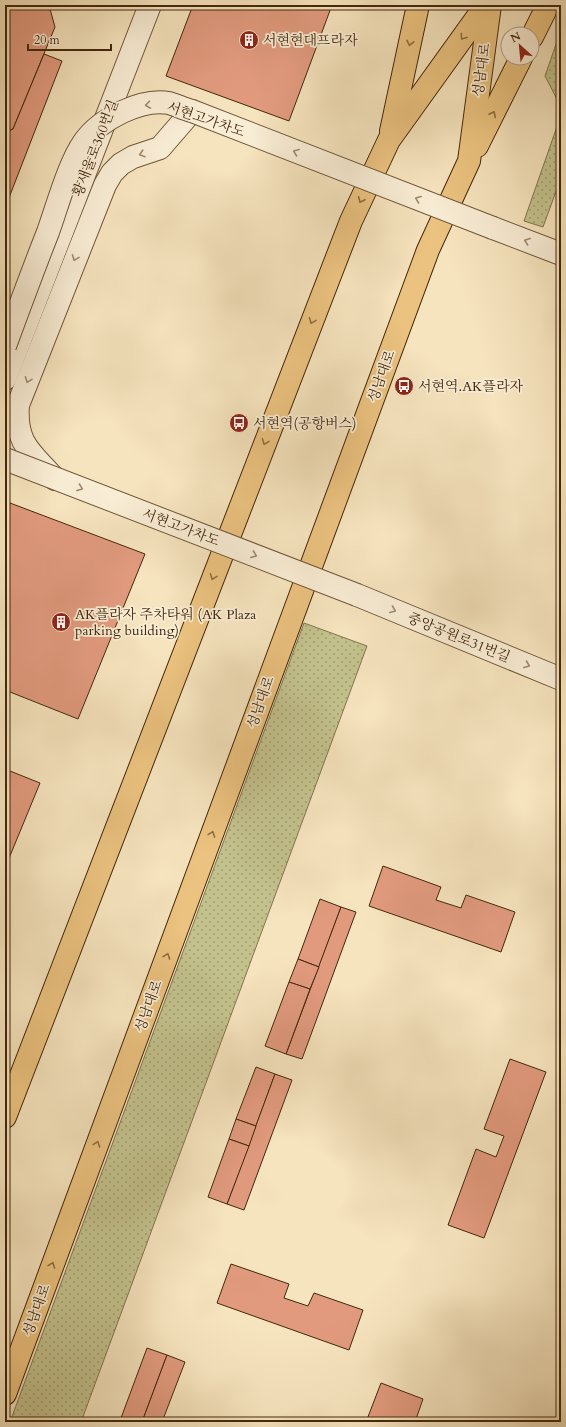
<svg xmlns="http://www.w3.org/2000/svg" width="566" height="1427" font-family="Cardo,'Noto Serif KR',serif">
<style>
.grass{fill:url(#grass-dots);stroke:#83754c}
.building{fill:#e19a7e;stroke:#43280c}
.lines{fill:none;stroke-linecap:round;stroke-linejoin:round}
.minor-casing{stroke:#705738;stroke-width:24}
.major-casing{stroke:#43280c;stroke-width:24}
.minor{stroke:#f9edd5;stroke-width:22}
.major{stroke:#ebc27f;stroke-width:22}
.minor-bridge-casing{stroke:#705738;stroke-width:24;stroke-linecap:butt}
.minor-bridge{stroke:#f9edd5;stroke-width:22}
.oneway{stroke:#8f6d40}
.oneway2{stroke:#9e8a70}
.labels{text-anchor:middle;stroke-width:3.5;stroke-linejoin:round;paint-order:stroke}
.poi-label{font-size:14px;fill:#43280c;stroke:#f9edd5;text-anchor:start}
.street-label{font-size:14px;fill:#43280c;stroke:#f9edd5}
</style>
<defs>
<pattern id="grass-dots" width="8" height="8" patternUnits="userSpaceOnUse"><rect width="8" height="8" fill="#c3c28d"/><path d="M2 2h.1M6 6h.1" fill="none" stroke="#a09e72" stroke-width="1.8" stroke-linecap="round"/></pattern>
</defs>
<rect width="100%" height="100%" fill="#f6e4be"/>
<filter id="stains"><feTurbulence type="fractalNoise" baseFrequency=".005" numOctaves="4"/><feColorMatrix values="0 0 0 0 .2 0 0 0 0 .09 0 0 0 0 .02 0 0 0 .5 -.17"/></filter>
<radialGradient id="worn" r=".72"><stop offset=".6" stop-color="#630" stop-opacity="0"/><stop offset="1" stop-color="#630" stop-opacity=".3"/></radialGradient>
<g class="grass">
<path d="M561 30V107L545 76Z"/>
<path d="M561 115V178L543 227 524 221Z"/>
<path d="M304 623 367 646 81 1422H10Z"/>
</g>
<g class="building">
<path d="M5 5H39L50 9 55 27 13 129 5 133Z"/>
<path d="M193 5H332L289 121 166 76Z"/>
<path d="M44 54 62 61 5 208V133L13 129Z"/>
<path d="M10 503 145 554 78 719 5 690V515Z"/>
<path d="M5 769 40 783 5 868Z"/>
<path d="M383 866 441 887 436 900 461 908 466 895 515 912 501 952 369 906Z"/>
<path d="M320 899 341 907 319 967 298 959Z"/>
<path d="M341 907 356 912 302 1059 286 1054Z"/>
<path d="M298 959 319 967 310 989 289 982Z"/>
<path d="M289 982 310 989 286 1054 265 1046Z"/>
<path d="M510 1059 546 1072 484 1238 448 1225 476 1149 496 1157 504 1136 484 1129Z"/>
<path d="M256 1067 275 1074 256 1126 236 1119Z"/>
<path d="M275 1074 292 1080 244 1210 227 1204Z"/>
<path d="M236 1119 256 1126 249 1146 229 1139Z"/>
<path d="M229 1139 249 1146 227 1204 208 1197Z"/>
<path d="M231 1264 289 1284 284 1298 308 1306 314 1293 363 1310 349 1350 217 1303Z"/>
<path d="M147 1348 167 1355 142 1422H132L121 1418Z"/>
<path d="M167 1355 185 1362 162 1422H142Z"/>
<path d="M381 1383 423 1399 415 1422H366Z"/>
</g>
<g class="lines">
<defs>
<g id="minor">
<path d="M493 228 561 254"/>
<path d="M5 379 150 5"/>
<path d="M55 479C31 452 15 444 18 405L105 185 112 173 121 164 133 157 160 148 192 111"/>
<path d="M357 595 561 679"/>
</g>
<g id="major">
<path d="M532 37 548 5"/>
<path d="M391 131 418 5"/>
<path d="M477 146 521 58"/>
<path d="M5 1117 351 221 389 140 486 5"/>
<path d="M5 1394 428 250 469 161 490 5"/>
</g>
</defs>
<use href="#minor" class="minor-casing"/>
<use href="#major" class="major-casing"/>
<use href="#minor" class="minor"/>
<use href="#major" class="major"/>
<defs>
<g id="minor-bridge">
<path d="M5 346C19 308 33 270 48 232 57 207 69 163 84 142 100 119 141 98 169 103 176 105 184 109 192 111L493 228"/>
<path d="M5 459 357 595"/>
</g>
</defs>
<use href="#minor-bridge" class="minor-bridge-casing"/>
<use href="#minor-bridge" class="minor-bridge"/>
</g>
<defs><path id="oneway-chevron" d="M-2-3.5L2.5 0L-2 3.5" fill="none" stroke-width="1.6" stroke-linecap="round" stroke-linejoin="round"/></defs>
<g class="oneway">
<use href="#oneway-chevron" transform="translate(463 37) rotate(126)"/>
<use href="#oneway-chevron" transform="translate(410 43) rotate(102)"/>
<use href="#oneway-chevron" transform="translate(493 114) rotate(-63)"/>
<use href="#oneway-chevron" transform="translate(361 200) rotate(115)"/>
<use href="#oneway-chevron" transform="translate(312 321) rotate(111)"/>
<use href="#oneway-chevron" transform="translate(265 442) rotate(111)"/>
<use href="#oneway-chevron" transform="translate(213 577) rotate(111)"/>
<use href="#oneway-chevron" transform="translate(212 834) rotate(-70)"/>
<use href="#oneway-chevron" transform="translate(167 956) rotate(-70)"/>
<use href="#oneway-chevron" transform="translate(97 1144) rotate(-70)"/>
<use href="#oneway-chevron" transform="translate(52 1265) rotate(-70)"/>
</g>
<g class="oneway2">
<use href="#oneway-chevron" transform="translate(148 105) rotate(172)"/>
<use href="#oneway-chevron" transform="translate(296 152) rotate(-159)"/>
<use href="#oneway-chevron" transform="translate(142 154) rotate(162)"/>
<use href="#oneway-chevron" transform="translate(418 199) rotate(-159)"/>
<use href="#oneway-chevron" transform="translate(527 241) rotate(-160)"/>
<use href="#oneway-chevron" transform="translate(75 258) rotate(111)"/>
<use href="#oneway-chevron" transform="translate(28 380) rotate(111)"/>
<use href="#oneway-chevron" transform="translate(80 488) rotate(21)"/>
<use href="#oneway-chevron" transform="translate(254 555) rotate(21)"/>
<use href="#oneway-chevron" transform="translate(393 610) rotate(22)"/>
<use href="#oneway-chevron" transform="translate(527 665) rotate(22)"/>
</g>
<defs>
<symbol id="building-disc" viewBox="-11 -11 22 22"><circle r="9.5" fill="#8f2418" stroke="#f9edd5"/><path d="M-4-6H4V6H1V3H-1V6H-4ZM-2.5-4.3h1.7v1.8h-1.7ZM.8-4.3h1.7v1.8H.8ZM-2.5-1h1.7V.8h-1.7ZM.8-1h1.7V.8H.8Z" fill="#fff"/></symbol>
<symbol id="bus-disc" viewBox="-11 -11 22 22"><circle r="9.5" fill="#8f2418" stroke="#f9edd5"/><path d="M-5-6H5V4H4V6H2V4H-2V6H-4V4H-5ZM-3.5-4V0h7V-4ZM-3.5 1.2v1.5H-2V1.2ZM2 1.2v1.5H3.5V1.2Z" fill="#fff"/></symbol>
</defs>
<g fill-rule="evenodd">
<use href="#building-disc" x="238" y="29" width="22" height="22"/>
<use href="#bus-disc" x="393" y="375" width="22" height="22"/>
<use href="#bus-disc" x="228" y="412" width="22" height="22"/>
<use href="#building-disc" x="50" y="611" width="22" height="22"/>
</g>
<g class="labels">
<g class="poi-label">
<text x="263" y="45">서현현대프라자</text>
<text x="418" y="391">서현역.AK플라자</text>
<text x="253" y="428">서현역(공항버스)</text>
<text x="75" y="619">AK플라자 주차타워 (AK Plaza<tspan x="75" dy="16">parking building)</tspan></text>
</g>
<g class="street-label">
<text transform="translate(481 70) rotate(-82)" y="5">성남대로</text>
<text transform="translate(206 119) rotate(19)" y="5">서현고가차도</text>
<text transform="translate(95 148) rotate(-69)" y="5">황새울로360번길</text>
<text transform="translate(381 376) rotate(-70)" y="5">성남대로</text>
<text transform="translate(181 527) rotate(21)" y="5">서현고가차도</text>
<text transform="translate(459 637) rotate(22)" y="5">중앙공원로31번길</text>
<text transform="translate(260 702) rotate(-70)" y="5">성남대로</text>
<text transform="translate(148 1006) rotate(-70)" y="5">성남대로</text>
<text transform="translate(36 1310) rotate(-70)" y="5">성남대로</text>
</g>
</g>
<rect width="566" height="1427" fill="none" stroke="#f6e4be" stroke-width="20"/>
<rect x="6" y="6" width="554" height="1415" fill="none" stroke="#43280c" stroke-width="2"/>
<rect x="10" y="10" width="546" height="1407" fill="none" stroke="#43280c"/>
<g transform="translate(520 46) rotate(333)"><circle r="19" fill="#f9edd5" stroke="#b09e85"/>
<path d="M0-3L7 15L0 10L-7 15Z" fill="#8f2418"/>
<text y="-6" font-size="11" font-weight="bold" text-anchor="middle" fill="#43280c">N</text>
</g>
<path d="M28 44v6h83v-6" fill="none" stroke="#43280c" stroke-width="2"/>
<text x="34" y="44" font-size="12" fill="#43280c" stroke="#f9edd5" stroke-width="3" paint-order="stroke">20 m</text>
<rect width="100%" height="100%" filter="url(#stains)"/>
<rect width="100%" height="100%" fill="url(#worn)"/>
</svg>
